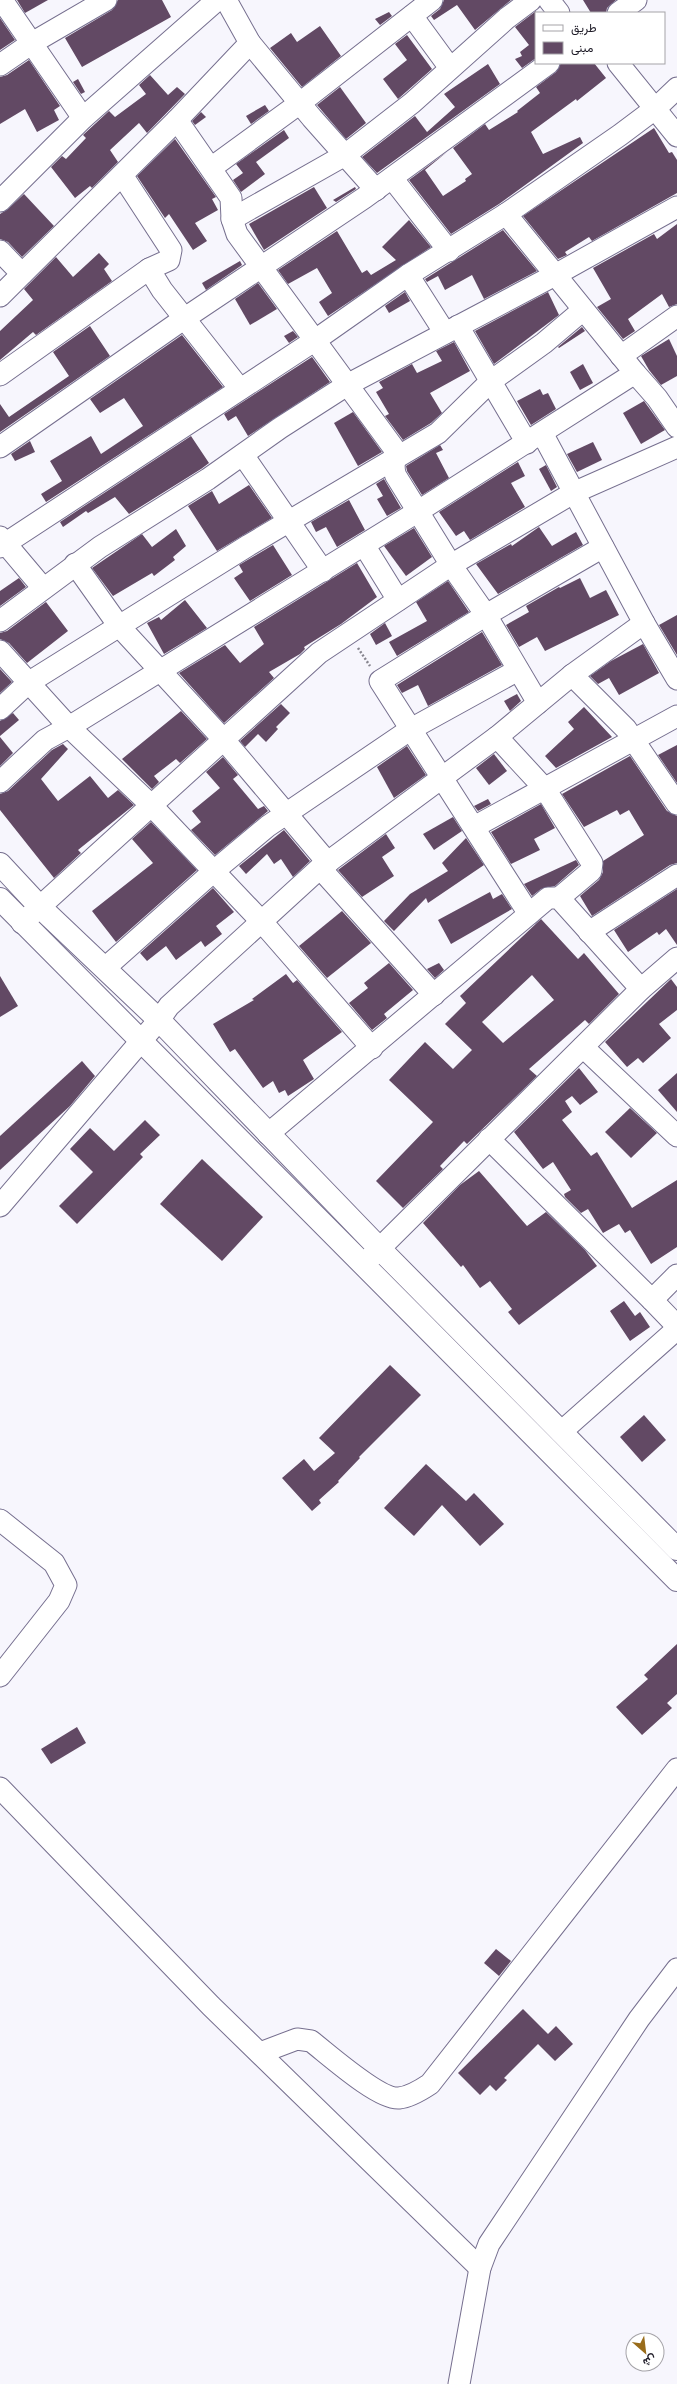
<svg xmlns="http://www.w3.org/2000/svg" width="677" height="2384" font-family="Raleway,Vazirmatn,sans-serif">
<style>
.building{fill:#624964;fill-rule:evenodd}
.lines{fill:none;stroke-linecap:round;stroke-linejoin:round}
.minor-casing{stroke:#766f8f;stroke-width:23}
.major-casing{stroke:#766f8f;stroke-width:24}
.path{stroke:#86848e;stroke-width:2.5;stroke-dasharray:2 2;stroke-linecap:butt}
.minor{stroke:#fff;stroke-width:21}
.major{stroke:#fff;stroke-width:22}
</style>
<rect width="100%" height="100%" fill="#f7f6fd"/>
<g class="building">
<path d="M17 0H48L25 13Z"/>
<path d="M118 0H162L171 17 82 67 65 38 112 10Z"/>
<path d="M444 0H511L475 30 457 5 434 20 431 16 440 9Z"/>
<path d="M583 0H616L607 8 606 13H591Z"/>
<path d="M536 11V58L522 68 515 59 522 56 520 52 529 45 515 27Z"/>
<path d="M389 12 392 16 380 25 375 19Z"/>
<path d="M0 18 15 40 0 50Z"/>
<path d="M320 26 341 56 302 87 270 48 291 33 297 42Z"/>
<path d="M407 35 432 69 398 99 383 79 407 60 395 44Z"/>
<path d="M29 60 60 106 54 110 59 120 37 132 25 109 0 124V77L7 75Z"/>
<path d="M561 63H594L606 78 577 101 576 99 531 132 543 154 580 137 583 143 499 204 451 234 409 180 447 152 425 170 443 196 466 181 465 179 472 174 453 148 485 124 489 130 518 112 517 111 540 93 536 87 556 72Z"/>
<path d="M488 64 500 84 377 173 362 157 415 116 427 132 455 107 444 94Z"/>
<path d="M150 75 168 95 177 87 185 94 147 133 139 123 110 150 118 162 92 188 90 186 75 198 51 167 62 156 66 159 86 138 83 135 109 111 115 117 146 94 139 85Z"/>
<path d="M78 79 85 92 81 94 73 82Z"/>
<path d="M340 87 366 123 346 139 317 105Z"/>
<path d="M265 105 269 111 251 124 246 116Z"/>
<path d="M201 112 206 117 195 125 192 121Z"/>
<path d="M654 128 669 153 672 152 677 160V193L592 241 589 237 565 252 567 255 558 259 523 216Z"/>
<path d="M284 130 289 138 256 162 265 174 241 192 233 180 243 173 236 164Z"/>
<path d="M175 139 216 197 212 199 218 210 195 223 207 241 193 250 169 214 165 218 137 176Z"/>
<path d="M314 187 327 208 264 250 249 224Z"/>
<path d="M355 187 356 189 336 202 333 200Z"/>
<path d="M24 194 54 226 22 257 8 242 0 239V214L8 209Z"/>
<path d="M409 220 431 247 328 316 319 302 332 293 317 268 288 284 278 270 337 231 362 273 367 270 371 275 396 260 382 247Z"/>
<path d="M677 224V304L669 307 662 294 628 319 635 331 623 339 597 307 611 299 593 268 654 234 657 239Z"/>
<path d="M503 230 537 271 484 299 472 275 445 290 438 276 427 282 425 279Z"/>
<path d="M99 253 109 264 104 269 112 281 36 335 33 332 0 360V331L33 300 24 289 56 257 73 277Z"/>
<path d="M240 261 242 265 206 290 202 283Z"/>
<path d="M258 283 277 309 250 325 235 299Z"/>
<path d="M405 292 410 301 389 313 385 306Z"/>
<path d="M548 292 559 315 494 364 475 331Z"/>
<path d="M90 326 110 356 0 432V404L9 417 69 376 53 352Z"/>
<path d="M582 327 585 331 559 348 558 347Z"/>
<path d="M293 331 298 337 289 343 284 336Z"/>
<path d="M182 335 223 387 46 502 41 494 62 481 50 461 91 436 101 454 143 426 124 398 100 413 90 399Z"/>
<path d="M669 339 677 356V376L661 385 649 370 641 356Z"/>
<path d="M454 342 470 371 430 393 442 413 431 423 403 440 385 416 389 414 376 392 383 388 379 382 412 364 417 373 442 361 436 351Z"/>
<path d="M312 357 330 382 248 436 236 416 228 421 224 414Z"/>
<path d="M583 364 593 383 580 390 570 372Z"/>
<path d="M540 389 543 395 548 393 556 409 531 425 517 401Z"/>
<path d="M644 401 665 430 641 444 623 413Z"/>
<path d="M353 412 382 452 358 466 334 423Z"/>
<path d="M191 436 209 463 201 469 129 514 115 497 88 513 86 511 63 527 60 522Z"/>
<path d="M30 441 35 452 15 461 11 454Z"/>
<path d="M593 442 602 460 577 472 567 454Z"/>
<path d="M440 445 443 450 436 453 449 478 422 495 407 471 406 466Z"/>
<path d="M518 462 525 476 511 483 525 507 470 540 464 531 456 536 439 512Z"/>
<path d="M546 465 557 487 551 491 539 469Z"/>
<path d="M384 479 401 508 387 516 377 499 383 496 376 484Z"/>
<path d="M249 485 272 518 217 551 188 506 212 491 219 504Z"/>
<path d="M349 500 365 530 337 547 326 527 316 532 311 522Z"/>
<path d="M539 527 552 546 576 532 583 545 498 594 476 564 511 544 512 546Z"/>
<path d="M414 528 432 557 406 576 384 546Z"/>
<path d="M176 529 186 546 173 557 175 560 154 576 152 573 113 596 92 568 142 534 152 547Z"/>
<path d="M273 545 292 575 250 601 234 578 243 572 239 565Z"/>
<path d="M357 563 377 597 341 624 304 647 305 649 300 654 269 672 274 678 224 723 179 673 225 645 240 663 264 644 254 627Z"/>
<path d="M19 578 26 587 0 606V591Z"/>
<path d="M580 578 590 598 606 590 619 615 545 651 537 637 519 647 506 625 529 612 526 606 559 587 560 588Z"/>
<path d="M448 581 469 612 397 656 389 642 427 621 416 602Z"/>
<path d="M185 600 207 628 164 654 147 623 159 617 161 620Z"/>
<path d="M46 602 68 631 27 663 9 643 0 639V633L7 631Z"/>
<path d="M677 615V655L659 625Z"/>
<path d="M385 623 392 636 376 645 370 634Z"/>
<path d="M482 632 502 665 428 706 418 685 402 693 397 685Z"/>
<path d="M643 644 659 673 619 695 609 678 598 684 590 676 611 661Z"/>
<path d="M0 669 12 682 0 693Z"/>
<path d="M517 694 521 701 510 711 504 701Z"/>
<path d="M281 704 290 713 276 727 278 729 266 742 258 734 245 747 240 741Z"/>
<path d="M584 707 612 737 556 768 545 756 574 729 568 722Z"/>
<path d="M181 711 207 739 180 763 176 759 154 776 159 782 152 789 122 759Z"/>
<path d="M13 713 19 720 0 736V721Z"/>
<path d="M0 737 13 753 0 766Z"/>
<path d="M63 744 68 749 41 779 58 801 90 776 108 798 118 790 134 805 78 850 81 853 54 878 0 810V794L8 791 52 750Z"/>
<path d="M677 745V783L658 755Z"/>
<path d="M407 746 426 775 394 798 377 767Z"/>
<path d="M494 754 507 771 489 785 476 768Z"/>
<path d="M630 756 667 811 677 816V863L670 865 592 916 580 896 599 880 603 872V861L644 835 629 810 620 815 617 810 584 827 562 794Z"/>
<path d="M223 757 238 775 233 779 258 809 264 806 268 811 215 855 191 830 201 822 192 811 220 788 206 772Z"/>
<path d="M488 799 491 804 478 811 474 806Z"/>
<path d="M541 804 555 828 534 839 540 850 511 864 491 832Z"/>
<path d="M453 817 462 831 434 850 423 834Z"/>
<path d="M151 822 197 870 116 942 92 911 153 863 132 839Z"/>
<path d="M284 830 310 861 293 877 281 859 274 864 267 854 246 874 239 866Z"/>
<path d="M386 834 395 848 382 857 394 876 362 897 338 870Z"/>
<path d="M466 838 484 865 428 903 426 898 394 931 384 921 410 894 448 871 442 863Z"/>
<path d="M576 860 579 865 555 886 541 889 532 896 524 884Z"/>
<path d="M213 888 234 912 216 926 222 934 205 947 201 941 176 960 166 946 147 961 140 953Z"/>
<path d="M677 889V945L666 929 659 935 657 932 628 952 614 930Z"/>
<path d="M490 892 493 899 502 894 512 909 451 944 438 920Z"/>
<path d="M342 911 371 943 327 978 299 946Z"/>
<path d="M541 919 578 959 584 953 619 994 589 1024 585 1020 529 1069 537 1076 467 1144 464 1141 440 1166 443 1169 403 1208 376 1181 433 1122 389 1080 425 1042 453 1069 472 1050 445 1024 466 1003 460 996ZM532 975 554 1000 503 1043 482 1022Z"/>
<path d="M389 963 413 990 384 1014 387 1018 372 1030 349 1003 368 988 364 983Z"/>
<path d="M439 963 444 970 435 978 427 969Z"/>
<path d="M286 974 293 983 297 980 342 1032 303 1060 314 1079 288 1096 285 1090 279 1093 273 1081 263 1088 235 1049 230 1052 213 1024 254 1000 252 999Z"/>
<path d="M0 976 18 1006 0 1017Z"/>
<path d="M671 979 677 987V1010L659 1024 671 1038 643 1063 638 1058 627 1067 605 1042Z"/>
<path d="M82 1061 95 1076 70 1106 0 1170V1136Z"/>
<path d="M579 1068 598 1092 580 1105 572 1096 565 1101 572 1112 562 1120 591 1156 597 1152 632 1208 677 1180V1247L651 1264 630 1230 625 1233 619 1224 603 1233 588 1209 581 1213 565 1197 564 1194 571 1190 553 1162 543 1169 514 1132Z"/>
<path d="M677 1073V1112L658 1090Z"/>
<path d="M630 1108 657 1133 631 1158 605 1132Z"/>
<path d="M145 1120 160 1135 140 1154 143 1157 77 1224 59 1206 93 1172 70 1149 90 1128 114 1151Z"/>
<path d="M202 1159 263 1217 222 1261 160 1204Z"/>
<path d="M479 1171 527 1226 546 1212 585 1250 597 1266 519 1325 508 1312 512 1309 490 1281 480 1288 463 1265 461 1267 423 1223 460 1185Z"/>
<path d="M624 1301 635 1316 640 1312 650 1327 630 1341 610 1311Z"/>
<path d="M390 1365 421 1395 359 1457 360 1458 338 1481 339 1482 319 1500 321 1503 312 1511 282 1478 304 1459 314 1471 335 1453 319 1438Z"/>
<path d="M644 1415 666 1440 642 1462 620 1437Z"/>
<path d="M426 1464 466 1501 474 1493 504 1524 480 1546 442 1505 414 1536 384 1508Z"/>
<path d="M677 1644V1694L667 1703 672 1708 642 1735 616 1707 648 1679 644 1675Z"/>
<path d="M77 1727 86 1743 51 1764 41 1749Z"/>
<path d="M496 1949 511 1961 499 1976 484 1963Z"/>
<path d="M523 2009 548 2034 556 2026 573 2044 555 2061 538 2044 504 2078 507 2080 496 2091 490 2085 480 2095 458 2073Z"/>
</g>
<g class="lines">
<defs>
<g id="minor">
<path d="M2 0 83 118"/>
<path d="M549 0 559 13"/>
<path d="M618 13 636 0"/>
<path d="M412 16 450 68"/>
<path d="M250 43 312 118 376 190"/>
<path d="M618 63 677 136"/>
<path d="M0 65 32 43 106 0"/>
<path d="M177 120 231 198 232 219 237 234 393 447C398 457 391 466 396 476L451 565 486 615 538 703"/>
<path d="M211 168 300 103 432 0"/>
<path d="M122 175 171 250 169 260 149 269 162 290 240 389"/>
<path d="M392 178 449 251"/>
<path d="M0 201 83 118 217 0"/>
<path d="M232 219 345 155 412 103 507 18 531 0"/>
<path d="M0 251 22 274"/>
<path d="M408 275 445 333"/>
<path d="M0 296 177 120 250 43 226 0"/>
<path d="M458 326 527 443"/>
<path d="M621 356 677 316"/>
<path d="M635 373 657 398 677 427"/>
<path d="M0 375 149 269"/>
<path d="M0 447 185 318 364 198 549 63"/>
<path d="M243 455 323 571"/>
<path d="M0 537 43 588"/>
<path d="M364 545 398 600"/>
<path d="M0 547 314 341 408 275 506 214 620 135 656 108 677 88"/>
<path d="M75 564 119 626 224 740 328 863"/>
<path d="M0 621 100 547 208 479 280 428 347 385 555 275 677 207"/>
<path d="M644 623 677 679"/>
<path d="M0 651 69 727 151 805 262 922 372 1048"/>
<path d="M572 675 626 729 677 804"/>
<path d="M0 709 28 683 249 545 438 433 491 381 544 343 583 310"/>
<path d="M497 737 545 789 592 863 591 871 559 898"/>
<path d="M0 782 45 740 69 727 417 512 635 373 506 214"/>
<path d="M474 827 677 716"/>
<path d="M320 868 434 995"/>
<path d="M529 914 380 681 486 615 603 547"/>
<path d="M22 923 319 653 451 565 573 493 677 447"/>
<path d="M589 932 677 875"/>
<path d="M105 968 214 871 268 826 411 729 518 670"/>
<path d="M583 1047 677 1136"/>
<path d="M268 1134 548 898H559L641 989"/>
<path d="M489 1139 652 1300 677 1275"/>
<path d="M0 1206 159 1020 169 1006 320 868 497 737 572 675 644 623 542 433"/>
<path d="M367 1261 641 989 677 958"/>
<path d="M652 1300 677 1326"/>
<path d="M561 1432 677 1329"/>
<path d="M0 1520 54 1563 66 1585 59 1601 0 1676"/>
<path d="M0 1788 211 2006 480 2268"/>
<path d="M260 2053 297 2039 311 2041C328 2054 379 2100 399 2098 410 2097 421 2090 430 2084L677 1769"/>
<path d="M459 2384 480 2268 489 2244 639 2019 677 1969"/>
</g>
<g id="major">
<path d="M0 864 40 907 159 1020 379 1248 677 1549"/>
<path d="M0 899 677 1580"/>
</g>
</defs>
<use href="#minor" class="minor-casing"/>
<use href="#major" class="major-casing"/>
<path class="path" d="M358 648 370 666"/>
<use href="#minor" class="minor"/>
<use href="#major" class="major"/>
</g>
<rect x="535" y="12" width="130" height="52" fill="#ffffff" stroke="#a5a3a8"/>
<rect x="543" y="25" width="20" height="6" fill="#ffffff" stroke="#a5a3a8"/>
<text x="571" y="32" font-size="12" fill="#1d1a26">طريق</text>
<rect x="543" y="42" width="20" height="12" fill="#624964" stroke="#a5a3a8"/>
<text x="571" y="52" font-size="12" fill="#1d1a26">مبنى</text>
<g transform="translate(645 2352) rotate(152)"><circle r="19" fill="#ffffff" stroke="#a5a3a8"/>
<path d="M0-3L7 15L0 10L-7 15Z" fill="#996c1b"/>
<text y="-6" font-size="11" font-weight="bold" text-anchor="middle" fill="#1d1a26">ش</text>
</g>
</svg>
